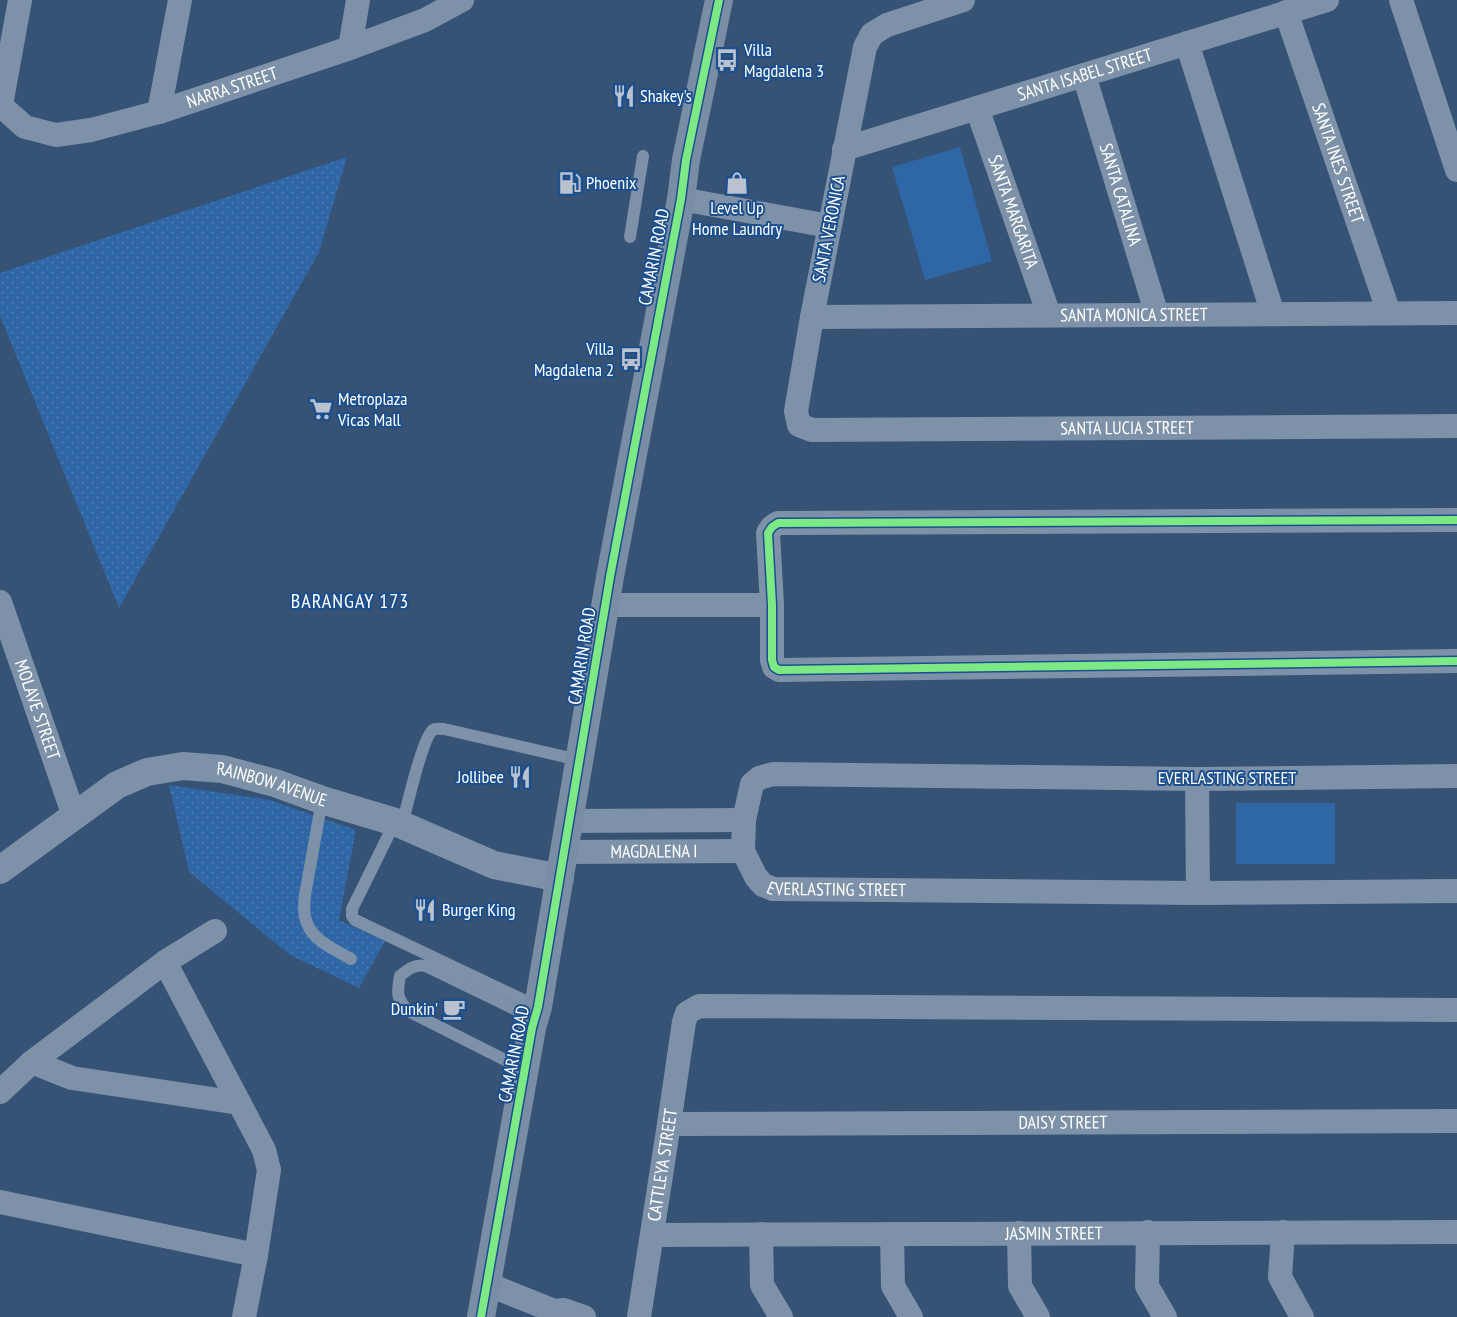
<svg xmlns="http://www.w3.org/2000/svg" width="1457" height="1317" font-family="'PT Sans Narrow',sans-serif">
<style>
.grass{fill:url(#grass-dots)}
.pitch{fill:#2f66a5}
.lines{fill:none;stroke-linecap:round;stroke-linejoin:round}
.service{stroke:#7d92a8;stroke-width:12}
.minor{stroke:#7d92a8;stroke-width:24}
.tertiary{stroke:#7d92a8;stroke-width:28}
.secondary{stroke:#798da4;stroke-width:28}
.cycleway-casing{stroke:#1b4f8f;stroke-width:11}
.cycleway{stroke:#7ce984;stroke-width:8}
.labels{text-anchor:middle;stroke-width:4;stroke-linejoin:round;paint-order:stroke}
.poi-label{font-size:18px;fill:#fff;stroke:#1b4f8f;text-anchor:start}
.street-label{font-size:18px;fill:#fff;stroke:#1b4f8f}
.quarter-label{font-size:20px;letter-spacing:1px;fill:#fff;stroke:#1b4f8f}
</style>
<defs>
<pattern id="grass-dots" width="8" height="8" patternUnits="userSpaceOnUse" patternTransform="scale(1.25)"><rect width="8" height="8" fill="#2f66a5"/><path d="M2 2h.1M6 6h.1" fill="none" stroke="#4e7db2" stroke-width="1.8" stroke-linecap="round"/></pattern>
</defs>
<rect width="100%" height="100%" fill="#365274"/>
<g class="grass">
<path d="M347 157 319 252 119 608 0 316V273Z"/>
<path d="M169 785 270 800 356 830 339 920 385 941 359 988 290 955 189 872Z"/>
</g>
<g class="pitch">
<path d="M960 147 992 261 925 280 892 167Z"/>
<rect x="1236" y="803" width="99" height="61"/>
</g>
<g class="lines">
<g class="service">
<path d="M630 237 643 156"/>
<path d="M322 800 305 895C304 904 303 914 307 923 313 941 336 950 351 959"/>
<path d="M395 822 352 909V916L355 920 538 1007"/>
<path d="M402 825C406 810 423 736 433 730 436 728 441 729 444 729L579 760"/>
<path d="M525 1070 408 1011C396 998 397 992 400 976 408 969 415 964 426 966L535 1019"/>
</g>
<g class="minor">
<path id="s1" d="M963 0 887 25 872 34 865 47 812 317 796 411 799 425 812 430 1457 426"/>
<path d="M1401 0 1457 170"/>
<path id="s2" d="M1286 12 1389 313"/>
<path d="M1187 43 1273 314"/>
<path d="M350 48 358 0"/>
<path id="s3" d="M1084 75 1157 315"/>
<path id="s4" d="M0 105 25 127 56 135 91 130 159 112 350 48 425 20 462 0"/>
<path d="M1 105 20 0"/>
<path id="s5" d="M977 108 1049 315"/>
<path d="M159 112 180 0"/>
<path id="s6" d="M844 149 1327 0"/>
<path d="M681 199 829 226"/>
<path id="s7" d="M812 317 1457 313"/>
<path d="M1457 520 778 523 772 527 768 533 772 605V660L774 667 779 670 1457 661"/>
<path id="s8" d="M0 602 74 816"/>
<path d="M605 605H772"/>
<path id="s9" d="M1457 776 1197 779 773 774 759 778 752 784 744 820 743 851 756 877 763 885 773 889 1198 893 1457 891"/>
<path d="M1197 779 1198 893"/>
<path d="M569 821 744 820"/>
<path id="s10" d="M564 852 743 851"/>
<path d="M165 962 264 1150 269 1170 256 1255 244 1317"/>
<path d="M32 1062 72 1078 239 1103"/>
<path d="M0 1092 32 1062 165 962 215 931"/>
<path id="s11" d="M669 1124 1457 1121"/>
<path d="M0 1202 256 1255"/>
<path d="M1148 1232 1147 1286 1165 1317"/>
<path d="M1283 1232 1280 1277 1302 1317"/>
<path d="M1019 1233 1020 1286 1038 1317"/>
<path d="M761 1234 762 1285 781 1317"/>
<path d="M892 1234 893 1286 911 1317"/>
<path id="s12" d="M652 1235 1457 1232"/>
<path d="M487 1284 554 1311 564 1310 584 1317"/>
<path id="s13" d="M639 1317 669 1124 684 1022 687 1013 699 1006 1457 1010"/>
</g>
<path class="tertiary" id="s14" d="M0 870 117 785 147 772 183 766 222 769 275 783 322 800 395 822 494 865 560 878"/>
<path class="secondary" d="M481 1317 532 1028 538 1007 610 577 681 199 686 160 719 0"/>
<defs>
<g id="cycleway">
<path d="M1457 520 778 523 772 527 768 533 772 605V660L774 667 779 670 1457 661"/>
<path d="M481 1317 532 1028 538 1007 610 577 681 199 686 160 719 0"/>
</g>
</defs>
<use href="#cycleway" class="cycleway-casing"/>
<use href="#cycleway" class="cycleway"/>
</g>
<defs>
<symbol id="bus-bare" viewBox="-9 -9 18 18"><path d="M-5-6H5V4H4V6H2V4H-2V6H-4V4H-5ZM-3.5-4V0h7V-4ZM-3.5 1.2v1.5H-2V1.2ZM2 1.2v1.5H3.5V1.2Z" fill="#b9c2ce" stroke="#1b4f8f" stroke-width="2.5" paint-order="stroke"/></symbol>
<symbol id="restaurant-bare" viewBox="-9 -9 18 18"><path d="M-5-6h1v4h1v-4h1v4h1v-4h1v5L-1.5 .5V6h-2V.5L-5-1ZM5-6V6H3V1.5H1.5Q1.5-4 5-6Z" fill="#b9c2ce" stroke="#1b4f8f" stroke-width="2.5" paint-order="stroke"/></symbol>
<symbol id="fuel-bare" viewBox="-9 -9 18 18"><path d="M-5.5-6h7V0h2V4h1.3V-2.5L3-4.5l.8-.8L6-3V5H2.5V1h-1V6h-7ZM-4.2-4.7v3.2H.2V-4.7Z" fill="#b9c2ce" stroke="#1b4f8f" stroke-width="2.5" paint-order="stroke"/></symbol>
<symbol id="shop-bare" viewBox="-9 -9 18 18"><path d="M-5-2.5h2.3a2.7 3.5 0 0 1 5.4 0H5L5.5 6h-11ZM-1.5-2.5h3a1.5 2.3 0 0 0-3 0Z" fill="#b9c2ce" stroke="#1b4f8f" stroke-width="2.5" paint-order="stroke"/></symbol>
<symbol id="supermarket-bare" viewBox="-9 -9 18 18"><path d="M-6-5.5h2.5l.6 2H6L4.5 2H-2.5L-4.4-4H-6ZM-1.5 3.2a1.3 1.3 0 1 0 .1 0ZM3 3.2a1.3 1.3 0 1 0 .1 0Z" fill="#b9c2ce" stroke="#1b4f8f" stroke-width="2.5" paint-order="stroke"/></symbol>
<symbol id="cafe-bare" viewBox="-9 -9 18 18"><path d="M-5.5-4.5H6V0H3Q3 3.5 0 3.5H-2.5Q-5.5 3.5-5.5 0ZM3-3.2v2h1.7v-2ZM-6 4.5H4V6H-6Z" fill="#b9c2ce" stroke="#1b4f8f" stroke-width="2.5" paint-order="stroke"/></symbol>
</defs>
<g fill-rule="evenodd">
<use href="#bus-bare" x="711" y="44" width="32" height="32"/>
<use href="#restaurant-bare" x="608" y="80" width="32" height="32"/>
<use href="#fuel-bare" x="554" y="167" width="32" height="32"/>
<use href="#shop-bare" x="721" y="167" width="32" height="32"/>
<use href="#bus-bare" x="615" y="343" width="32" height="32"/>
<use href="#supermarket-bare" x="305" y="393" width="32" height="32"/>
<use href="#restaurant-bare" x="504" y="761" width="32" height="32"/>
<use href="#restaurant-bare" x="409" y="894" width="32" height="32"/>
<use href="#cafe-bare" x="438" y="993" width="32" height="32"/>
</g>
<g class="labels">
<g class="poi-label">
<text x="744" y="56">Villa<tspan x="744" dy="21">Magdalena 3</tspan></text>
<text x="640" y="102">Shakey's</text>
<text x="586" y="189">Phoenix</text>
<text x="737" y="214" text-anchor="middle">Level Up<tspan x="737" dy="21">Home Laundry</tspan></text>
<text x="614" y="355" text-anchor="end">Villa<tspan x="614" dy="21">Magdalena 2</tspan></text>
<text x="338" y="405">Metroplaza<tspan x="338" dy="21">Vicas Mall</tspan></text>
<text x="504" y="783" text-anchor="end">Jollibee</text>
<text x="442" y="916">Burger King</text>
<text x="438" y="1015" text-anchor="end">Dunkin'</text>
</g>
<g class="street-label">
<text dy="6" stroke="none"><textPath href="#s6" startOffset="252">SANTA ISABEL STREET</textPath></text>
<text dy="6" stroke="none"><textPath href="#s4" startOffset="248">NARRA STREET</textPath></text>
<text dy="6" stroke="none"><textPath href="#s2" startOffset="160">SANTA INES STREET</textPath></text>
<text dy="6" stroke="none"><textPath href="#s3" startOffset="125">SANTA CATALINA</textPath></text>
<text dy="6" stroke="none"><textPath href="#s5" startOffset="110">SANTA MARGARITA</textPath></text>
<text transform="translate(829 229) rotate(-79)" y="6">SANTA VERONICA</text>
<text transform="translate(654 257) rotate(-79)" y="6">CAMARIN ROAD</text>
<text dy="6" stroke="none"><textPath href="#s7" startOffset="322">SANTA MONICA STREET</textPath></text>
<text dy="6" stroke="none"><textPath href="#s1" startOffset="826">SANTA LUCIA STREET</textPath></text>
<text transform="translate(582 656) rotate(-81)" y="6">CAMARIN ROAD</text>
<text dy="6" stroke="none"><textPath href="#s8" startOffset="114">MOLAVE STREET</textPath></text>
<text x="1227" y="784">EVERLASTING STREET</text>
<text dy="6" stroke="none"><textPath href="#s14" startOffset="305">RAINBOW AVENUE</textPath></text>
<text dy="6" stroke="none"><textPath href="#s10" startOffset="90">MAGDALENA I</textPath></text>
<text dy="6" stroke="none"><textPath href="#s9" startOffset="890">EVERLASTING STREET</textPath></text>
<text transform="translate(514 1054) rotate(-79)" y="6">CAMARIN ROAD</text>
<text dy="6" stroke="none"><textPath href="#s11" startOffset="394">DAISY STREET</textPath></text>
<text dy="6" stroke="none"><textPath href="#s13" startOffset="154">CATTLEYA STREET</textPath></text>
<text dy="6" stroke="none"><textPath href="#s12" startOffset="402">JASMIN STREET</textPath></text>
</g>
<g class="quarter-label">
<text x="350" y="608">BARANGAY 173</text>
</g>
</g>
</svg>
